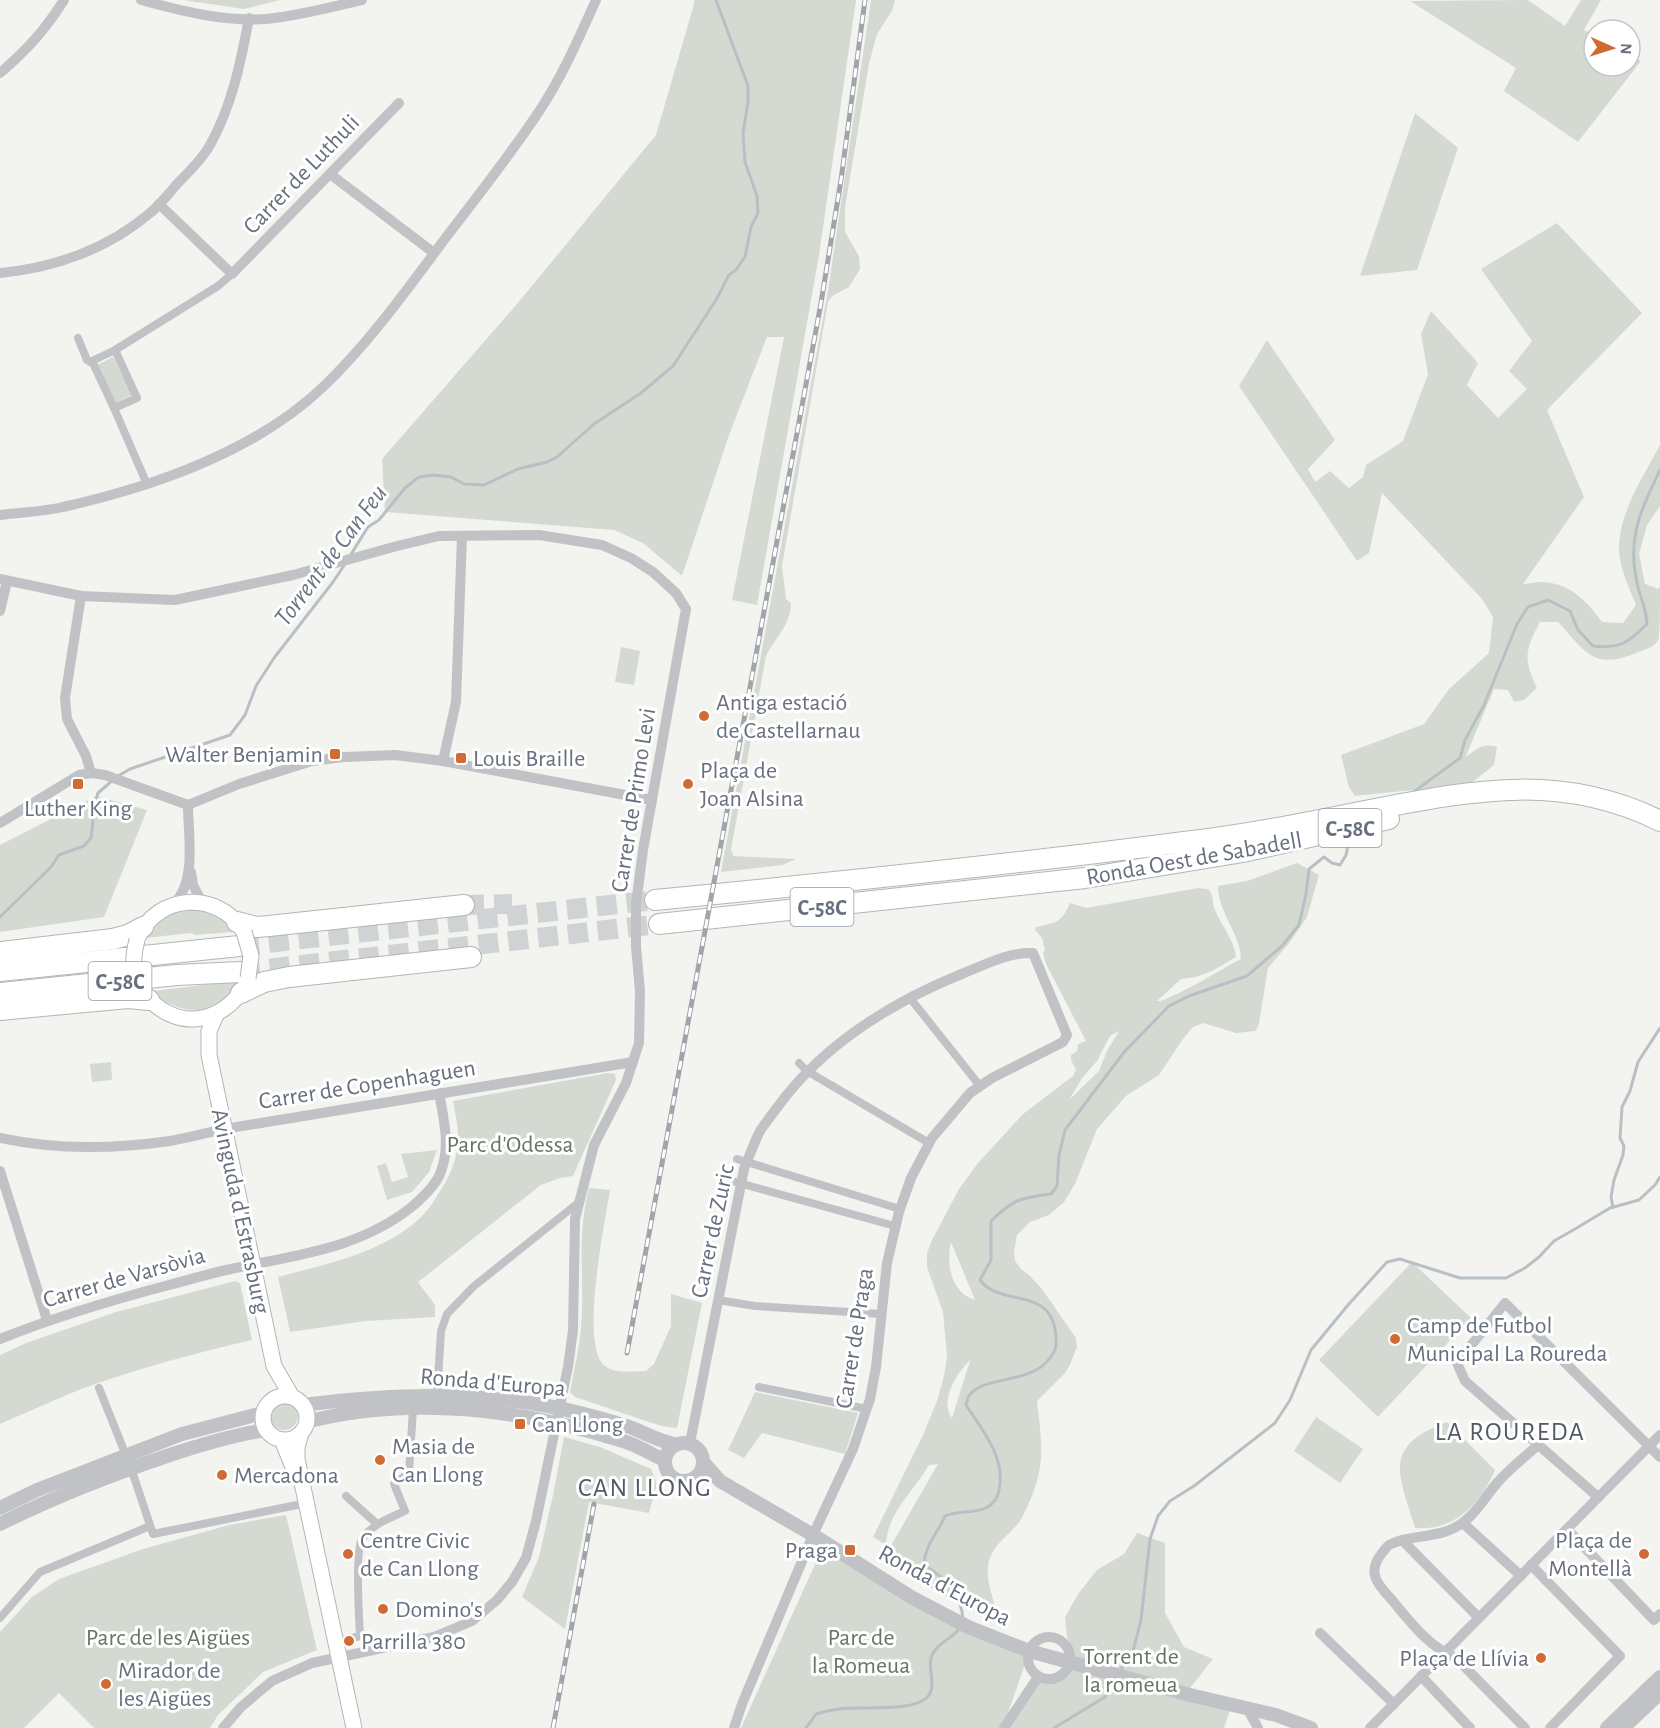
<svg xmlns="http://www.w3.org/2000/svg" width="1660" height="1728" font-family="'Alegreya Sans',sans-serif">
<style>
.green{fill:#d4dad2;fill-rule:evenodd}
.lines{fill:none;stroke-linecap:round;stroke-linejoin:round}
.stream{stroke:#b8c0c5;stroke-width:3}
.motorway-tunnel{stroke:#d0d3d4;stroke-width:20;stroke-dasharray:20 10;stroke-linecap:butt}
.secondary-casing{stroke:#b2b5ba;stroke-width:17}
.motorway-casing{stroke:#b2b5b8;stroke-width:22}
.pedestrian{stroke:#c0c2c5;stroke-width:8}
.minor{stroke:#c0c2c5;stroke-width:10}
.tertiary{stroke:#c0c2c5;stroke-width:14}
.secondary{stroke:#fff;stroke-width:15}
.motorway{stroke:#fff;stroke-width:20}
.rail-casing{stroke:#a1a5aa;stroke-width:5}
.rail{stroke:#fff;stroke-width:3;stroke-dasharray:9;stroke-linecap:butt}
.secondary-bridge-casing{stroke:#b2b5ba;stroke-width:17;stroke-linecap:butt}
.secondary-bridge{stroke:#fff;stroke-width:15}
.poi-dot{fill:#d16b33;stroke:#fff;stroke-width:2}
.labels{text-anchor:middle;stroke-width:6;stroke-linejoin:round;paint-order:stroke}
.shield{fill:#fff;stroke:#949ba5;stroke-width:1.5}
.shield-label{font-size:22px;font-weight:bold;fill:#66707e}
.street-label{font-size:24px;fill:#66707e;stroke:#fff}
.poi-label{font-size:24px;fill:#66707e;stroke:#fff;text-anchor:start}
.park-label{font-size:24px;fill:#657664;stroke:#fff}
.water-label{font-size:26px;font-style:italic;fill:#677883;stroke:#fff}
.neighbourhood-label{font-size:26px;letter-spacing:1.5px;fill:#535a64;stroke:#fff}
</style>
<rect width="100%" height="100%" fill="#f3f4f0"/>
<g class="green">
<path d="M183 0H280L244 9Z"/>
<path d="M694 0H856L819 255 757 605 732 600 784 337H767L729 435 682 576 643 543 614 530 385 512 382 459 517 304 656 135 694 4Z"/>
<path d="M871 0H895L892 11 877 34 869 64 845 208V232L859 256 860 269 849 287 832 296 828 302 782 566 786 599 791 603C791 625 775 638 766 656L731 850 734 856 796 859 783 865 721 872 828 291Z"/>
<path d="M1528 0 1565 26 1581 0H1601L1584 30 1594 35V66H1630V55L1641 61 1578 142 1504 91 1516 68 1410 1Z"/>
<path d="M1415 113 1458 148 1417 270 1360 276Z"/>
<path d="M1557 223 1642 313 1547 410 1584 497 1523 584C1529 584 1535 582 1541 582 1570 583 1586 600 1602 622L1623 623 1636 605C1629 587 1619 568 1619 548 1619 513 1644 475 1660 445V506L1647 525 1639 554 1645 584 1658 589 1660 587C1660 598 1660 630 1659 638 1656 647 1644 650 1636 653 1593 671 1585 651 1558 622H1540C1525 650 1523 659 1537 688L1524 700 1514 702 1508 690 1494 689 1466 756C1477 750 1482 742 1497 747L1494 765 1470 784 1355 796 1349 787 1341 755 1424 724 1449 689 1489 653 1493 617 1482 599 1382 493 1369 553 1357 561 1239 386 1267 340 1335 440 1308 469 1315 482 1330 471 1349 488 1363 477 1366 465 1403 441 1428 374 1421 334 1431 311 1478 363 1467 385 1498 418 1527 389 1509 371 1532 341 1481 269Z"/>
<path d="M113 357 132 395 115 403 97 365Z"/>
<path d="M621 647 640 651 634 685 615 682Z"/>
<path d="M96 796 147 810 104 917 0 932V845Z"/>
<path d="M1297 863 1319 875 1307 917 1290 942 1268 968 1259 1023 1256 1031 1236 1033 1203 1023 1193 1027 1183 1039 1159 1075 1126 1096 1097 1129 1075 1184 1064 1202 1049 1215 1030 1222 1017 1235 1014 1252 1015 1261 1021 1269 1029 1275 1042 1289 1076 1338 1077 1347 1070 1365 1065 1373 1037 1401C1041 1439 1046 1460 1032 1496 1028 1505 1025 1513 1020 1521 1010 1534 993 1545 989 1561 983 1584 999 1605 997 1624L882 1561 938 1464 929 1465C913 1492 887 1513 886 1545L873 1537 923 1435 937 1401 944 1376 947 1357 943 1312 927 1267V1253L932 1240 959 1189 978 1163 1023 1114 1073 1076 1076 1070 1071 1060V1055L1077 1051 1078 1044 1086 1041 1046 964 1043 953 1045 950 1042 938 1035 930 1036 927C1056 922 1061 924 1070 903L1086 908 1198 888 1208 889C1215 896 1211 902 1215 910 1222 927 1234 939 1236 957L1214 970 1196 977 1181 979 1157 1001H1161C1189 990 1214 973 1241 959 1240 932 1218 913 1218 886L1247 881ZM1119 1031 1107 1051 1099 1071 1069 1100 1082 1078 1097 1061 1110 1036ZM951 1242 975 1300C951 1293 946 1264 951 1242ZM970 1360V1361L952 1418C939 1401 957 1373 970 1360Z"/>
<path d="M191 909C208 911 225 916 233 932L195 935 191 933 145 938C157 920 170 912 191 909Z"/>
<path d="M238 980C223 1019 178 1017 152 991L212 984V981Z"/>
<path d="M111 1062 112 1080 92 1082 90 1064Z"/>
<path d="M608 1073 615 1074 616 1080 573 1176 560 1178 541 1185 418 1282 435 1305V1317L366 1321 290 1332 278 1277C326 1264 383 1253 420 1218 429 1210 436 1198 442 1188 451 1174 457 1158 458 1141 459 1127 455 1114 453 1101Z"/>
<path d="M437 1150 429 1172 412 1192 387 1200 377 1166 386 1163 392 1182 408 1177 401 1154Z"/>
<path d="M589 1188 610 1190C605 1223 579 1346 605 1366 614 1374 634 1371 646 1371L654 1364 671 1326V1294L702 1303 677 1428 661 1426 575 1397 570 1392C574 1371 579 1349 581 1328 585 1278 576 1239 589 1188Z"/>
<path d="M1412 1262 1471 1318 1378 1417 1319 1360Z"/>
<path d="M235 1281 240 1283 252 1340C195 1353 139 1368 84 1388 56 1399 28 1412 0 1424V1355L26 1343 116 1312Z"/>
<path d="M755 1392 858 1413 845 1454 762 1433 744 1458 728 1450Z"/>
<circle cx="284" cy="1416" r="14"/>
<path d="M1316 1417 1363 1449 1340 1483 1294 1451Z"/>
<path d="M1447 1422 1495 1470C1480 1504 1456 1531 1415 1528 1398 1473 1382 1446 1447 1422Z"/>
<path d="M564 1437 600 1447 651 1469 657 1484 649 1513 589 1502 565 1629 522 1597 539 1557 553 1495Z"/>
<path d="M286 1515 317 1650 263 1672 218 1715 210 1728H94L59 1693 24 1728H0V1632L32 1597 59 1579 143 1549 229 1525Z"/>
<path d="M1137 1533 1165 1543V1613L1184 1647 1213 1659 1190 1688 1230 1710 1224 1728H1009L1040 1681 1057 1683 1071 1671 1074 1653 1067 1637 1065 1617 1078 1594 1097 1570 1124 1554Z"/>
<path d="M813 1535 1028 1655 1003 1728H741L821 1551Z"/>
</g>
<g class="lines">
<g class="stream">
<path d="M350 556 368 527 379 520 405 488 419 477 433 475 451 477 464 484 484 485 518 469 547 462 557 457 594 424 641 393 673 366 716 300 729 275 736 270 745 257 751 227 758 213 757 196 745 162 743 133 748 102V86L716 0"/>
<path d="M118 776 130 769 230 735 245 715 256 686 274 658 333 582 345 564"/>
<path d="M1412 793 1460 758 1465 740 1484 705 1517 624 1528 607 1548 600 1570 611 1578 630 1593 646C1620 649 1628 643 1647 624 1646 606 1642 603 1638 587 1626 539 1640 512 1660 470"/>
<path d="M0 917 51 867 59 855 84 846 91 838 95 803 98 793 113 780"/>
<path d="M1613 1207 1611 1197 1614 1180 1623 1155 1624 1146 1620 1138 1622 1107 1630 1091 1638 1062 1660 1028"/>
<path d="M963 1619C961 1593 945 1578 924 1565 925 1544 937 1535 945 1516 959 1510 973 1514 986 1508 993 1504 998 1497 999 1490 1006 1458 983 1431 966 1405 967 1402 967 1399 969 1396 982 1375 1031 1385 1050 1358 1053 1353 1056 1351 1056 1345 1058 1282 1002 1310 980 1280L991 1260V1221C1014 1199 1019 1198 1051 1194L1057 1186 1059 1155 1065 1130 1125 1051 1169 1006 1189 996 1247 976 1282 946 1299 925 1306 894 1309 869 1324 857 1332 863 1340 865 1346 855 1349 840"/>
<path d="M1120 1671 1133 1651 1141 1620 1150 1539 1158 1516 1170 1501 1194 1486 1275 1423 1290 1400 1311 1350 1348 1305 1387 1262 1400 1259 1460 1278H1506L1525 1268 1539 1257 1554 1241 1575 1229 1610 1208 1639 1200 1655 1185 1660 1177"/>
<path d="M806 1728 816 1714C823 1712 831 1710 839 1709 860 1706 917 1713 929 1695 936 1685 928 1669 931 1658 935 1644 952 1639 960 1628"/>
<path d="M1054 1728 1105 1697 1115 1680"/>
</g>
<g class="motorway-tunnel">
<path d="M464 905 512 904"/>
<path d="M239 946 655 900"/>
<path d="M240 972 659 924"/>
</g>
<defs>
<g id="secondary">
<path d="M138 937C158 894 216 890 243 930"/>
<path d="M143 992C173 1031 220 1027 246 985"/>
<path d="M216 1015 209 1031V1055L274 1366 292 1397"/>
<circle cx="285" cy="1418" r="22"/>
<path d="M301 1433 297 1447V1459L354 1728"/>
<path d="M282 1440 293 1467"/>
</g>
<g id="motorway">
<path d="M655 900C831 883 1008 865 1184 842 1245 835 1305 823 1365 811 1470 791 1559 771 1660 821"/>
<path d="M237 922 257 927 269 926 464 905"/>
<path d="M659 924 1085 878 1243 852 1389 819"/>
<path d="M0 952 113 939 128 935 143 927"/>
<path d="M0 971 239 946"/>
<path d="M0 993 177 975 240 972"/>
<path d="M241 993 264 982 289 977 471 957"/>
<path d="M0 1010 128 998 149 1000"/>
</g>
</defs>
<use href="#secondary" class="secondary-casing"/>
<use href="#motorway" class="motorway-casing"/>
<g class="pedestrian">
<path d="M78 338 87 360 90 362 92 361"/>
<path d="M115 350 137 398 114 408 92 361 115 350 218 286 232 274"/>
<path d="M114 408 146 482"/>
<path d="M910 998 980 1086"/>
<path d="M799 1063 807 1071 929 1143"/>
<path d="M737 1159 900 1209"/>
<path d="M732 1181 895 1226"/>
<path d="M718 1300 755 1306 881 1314"/>
<path d="M759 1387 867 1409"/>
<path d="M99 1388 131 1468 153 1534 302 1504"/>
<path d="M437 1395 441 1331 447 1314 473 1287 578 1203"/>
<path d="M346 1496 377 1524"/>
<path d="M0 1618 40 1572 150 1526"/>
<path d="M336 1642 360 1636C359 1618 355 1551 362 1539 372 1524 390 1518 405 1511L394 1484 409 1473 413 1409"/>
</g>
<g class="minor">
<path d="M141 0C181 11 225 22 266 19 298 16 331 7 362 0"/>
<path d="M0 73C27 50 45 30 64 0"/>
<path d="M330 174 434 253"/>
<path d="M159 204 232 274 399 103"/>
<path d="M0 273C54 268 108 249 150 213 160 205 169 193 178 183 189 172 203 158 210 145 232 106 241 61 249 18"/>
<path d="M0 515C21 512 43 512 63 507 152 487 256 451 323 387 370 342 408 288 447 236 478 196 510 155 538 113 562 77 579 38 596 0"/>
<path d="M0 579 81 596 175 600 293 575 397 546 439 536 539 535 602 545 631 558 653 572 676 593 686 609 643 850 636 904V947L640 991 639 1043 626 1083 594 1145 575 1219 573 1330 568 1367 536 1521 526 1558 512 1582 497 1600 472 1621 434 1637 312 1663 272 1681 241 1707 223 1728"/>
<path d="M81 596 65 698 67 719 86 756 91 773"/>
<path d="M0 611 7 581"/>
<path d="M443 761 456 702 462 536"/>
<path d="M0 823 79 775 91 773 105 775 188 805 239 784 312 761 344 757 395 755 443 761 652 800"/>
<path d="M191 872 193 885 202 902"/>
<path d="M174 904C197 881 188 836 188 805"/>
<path d="M0 1138C55 1150 114 1149 170 1141 188 1138 206 1133 224 1129L633 1062"/>
<path d="M0 1171 47 1320"/>
<path d="M0 1339C55 1317 112 1300 169 1285 190 1280 210 1273 231 1269 295 1255 361 1249 414 1205 423 1197 435 1186 440 1174 451 1148 444 1120 439 1093"/>
<path d="M690 1443 744 1169C749 1157 754 1143 760 1131 765 1123 771 1116 776 1109 822 1045 892 1002 964 973 987 964 1009 952 1033 953L1067 1035 1063 1042 992 1078 970 1093 932 1138 911 1178 899 1212 887 1263 876 1367 870 1399 853 1449 813 1535 742 1704 734 1728"/>
<path d="M1598 1497 1465 1381 1457 1363 1505 1303 1660 1457"/>
<path d="M1463 1523 1521 1576"/>
<path d="M1567 1529 1654 1620 1660 1614"/>
<path d="M1402 1540 1479 1618"/>
<path d="M1531 1565 1620 1656 1550 1728"/>
<path d="M1320 1633 1394 1704"/>
<circle cx="1049" cy="1658" r="21"/>
<path d="M1421 1676 1470 1728"/>
<path d="M1247 1708 1258 1728"/>
<path d="M1004 1728 1038 1677"/>
<path d="M1370 1728 1660 1435"/>
<path d="M1525 1728 1456 1658C1430 1648 1410 1622 1392 1600 1378 1585 1366 1573 1382 1553 1385 1550 1387 1545 1391 1544 1414 1533 1442 1540 1465 1521 1479 1510 1486 1495 1498 1482 1509 1469 1525 1457 1538 1445"/>
</g>
<g class="tertiary">
<path d="M303 1405C397 1393 495 1390 588 1415 603 1419 618 1423 632 1428 647 1434 659 1441 674 1444"/>
<path d="M306 1422C409 1395 523 1409 623 1441 637 1445 651 1454 664 1460"/>
<circle cx="684" cy="1462" r="19"/>
<path d="M703 1462 720 1481 813 1535 911 1597 968 1627 1029 1651 1190 1695 1276 1715 1311 1728"/>
<path d="M0 1508 37 1490 182 1434 263 1413"/>
<path d="M0 1524C54 1497 110 1475 167 1456 200 1445 232 1435 266 1430"/>
<path d="M1607 1728 1660 1677"/>
<path d="M1623 1728 1660 1693"/>
</g>
<use href="#secondary" class="secondary"/>
<use href="#motorway" class="motorway"/>
<defs>
<g id="rail">
<path d="M627 1353 821 303 841 180 865 0"/>
<path d="M553 1728 594 1504"/>
</g>
</defs>
<use href="#rail" class="rail-casing"/>
<use href="#rail" class="rail"/>
<defs>
<g id="secondary-bridge">
<path d="M244 932 251 956 248 978"/>
<path d="M137 940C132 959 132 975 143 992"/>
</g>
</defs>
<use href="#secondary-bridge" class="secondary-bridge-casing"/>
<use href="#secondary-bridge" class="secondary-bridge"/>
</g>
<g class="poi-dot">
<circle cx="704" cy="716" r="6"/>
<rect x="329" y="748" width="12" height="12" rx="3"/>
<rect x="455" y="752" width="12" height="12" rx="3"/>
<rect x="72" y="778" width="12" height="12" rx="3"/>
<circle cx="688" cy="784" r="6"/>
<circle cx="1395" cy="1339" r="6"/>
<rect x="514" y="1418" width="12" height="12" rx="3"/>
<circle cx="380" cy="1460" r="6"/>
<circle cx="222" cy="1475" r="6"/>
<rect x="844" y="1544" width="12" height="12" rx="3"/>
<circle cx="348" cy="1554" r="6"/>
<circle cx="1644" cy="1554" r="6"/>
<circle cx="383" cy="1609" r="6"/>
<circle cx="349" cy="1641" r="6"/>
<circle cx="1541" cy="1658" r="6"/>
<circle cx="106" cy="1684" r="6"/>
</g>
<g class="labels">
<g class="shield">
<rect x="1318.5" y="809" width="63" height="38" rx="4.5"/>
<rect x="790.5" y="888" width="63" height="38" rx="4.5"/>
<rect x="88.5" y="962" width="63" height="38" rx="4.5"/>
</g>
<g class="shield-label">
<text x="1350" y="836">C-58C</text>
<text x="822" y="915">C-58C</text>
<text x="120" y="989">C-58C</text>
</g>
<g class="street-label">
<text transform="translate(301 174) rotate(-46)" y="8">Carrer de Luthuli</text>
<text transform="translate(633 800) rotate(-81)" y="8">Carrer de Primo Levi</text>
<text transform="translate(1194 858) rotate(-10)" y="8">Ronda Oest de Sabadell</text>
<text transform="translate(367 1084) rotate(-9)" y="8">Carrer de Copenhaguen</text>
<text transform="translate(241 1211) rotate(78)" y="8">Avinguda d'Estrasburg</text>
<text transform="translate(712 1231) rotate(-78)" y="8">Carrer de Zuric</text>
<text transform="translate(124 1277) rotate(-16)" y="8">Carrer de Varsòvia</text>
<text transform="translate(854 1338) rotate(-81)" y="8">Carrer de Praga</text>
<text transform="translate(493 1382) rotate(5)" y="8">Ronda d'Europa</text>
<text transform="translate(945 1585) rotate(28)" y="8">Ronda d'Europa</text>
</g>
<g class="poi-label">
<text x="716" y="710">Antiga estació<tspan x="716" dy="28">de Castellarnau</tspan></text>
<text x="323" y="762" text-anchor="end">Walter Benjamin</text>
<text x="473" y="766">Louis Braille</text>
<text x="700" y="778">Plaça de<tspan x="700" dy="28">Joan Alsina</tspan></text>
<text x="78" y="816" text-anchor="middle">Luther King</text>
<text x="1407" y="1333">Camp de Futbol<tspan x="1407" dy="28">Municipal La Roureda</tspan></text>
<text x="532" y="1432">Can Llong</text>
<text x="392" y="1454">Masia de<tspan x="392" dy="28">Can Llong</tspan></text>
<text x="234" y="1483">Mercadona</text>
<text x="360" y="1548">Centre Civic<tspan x="360" dy="28">de Can Llong</tspan></text>
<text x="1632" y="1548" text-anchor="end">Plaça de<tspan x="1632" dy="28">Montellà</tspan></text>
<text x="838" y="1558" text-anchor="end">Praga</text>
<text x="395" y="1617">Domino's</text>
<text x="361" y="1649">Parrilla 380</text>
<text x="1529" y="1666" text-anchor="end">Plaça de Llívia</text>
<text x="118" y="1678">Mirador de<tspan x="118" dy="28">les Aigües</tspan></text>
</g>
<g class="park-label">
<text x="510" y="1152">Parc d'Odessa</text>
<text x="168" y="1645">Parc de les Aigües</text>
<text x="861" y="1645">Parc de<tspan x="861" dy="28">la Romeua</tspan></text>
<text x="1131" y="1664">Torrent de<tspan x="1131" dy="28">la romeua</tspan></text>
</g>
<g class="water-label">
<text transform="translate(330 555) rotate(-53)" y="9">Torrent de Can Feu</text>
</g>
<g class="neighbourhood-label">
<text x="1510" y="1440">LA ROUREDA</text>
<text x="645" y="1496">CAN LLONG</text>
</g>
</g>
<g transform="translate(1612 48) rotate(93)"><circle r="28" fill="#ffffff" stroke="#c2c6cb" stroke-width="1.5"/>
<path d="M0-4.5L10 22L0 15L-10 22Z" fill="#d16b33"/>
<text y="-9" font-size="16" font-weight="bold" text-anchor="middle" fill="#66707e">N</text>
</g>
</svg>
